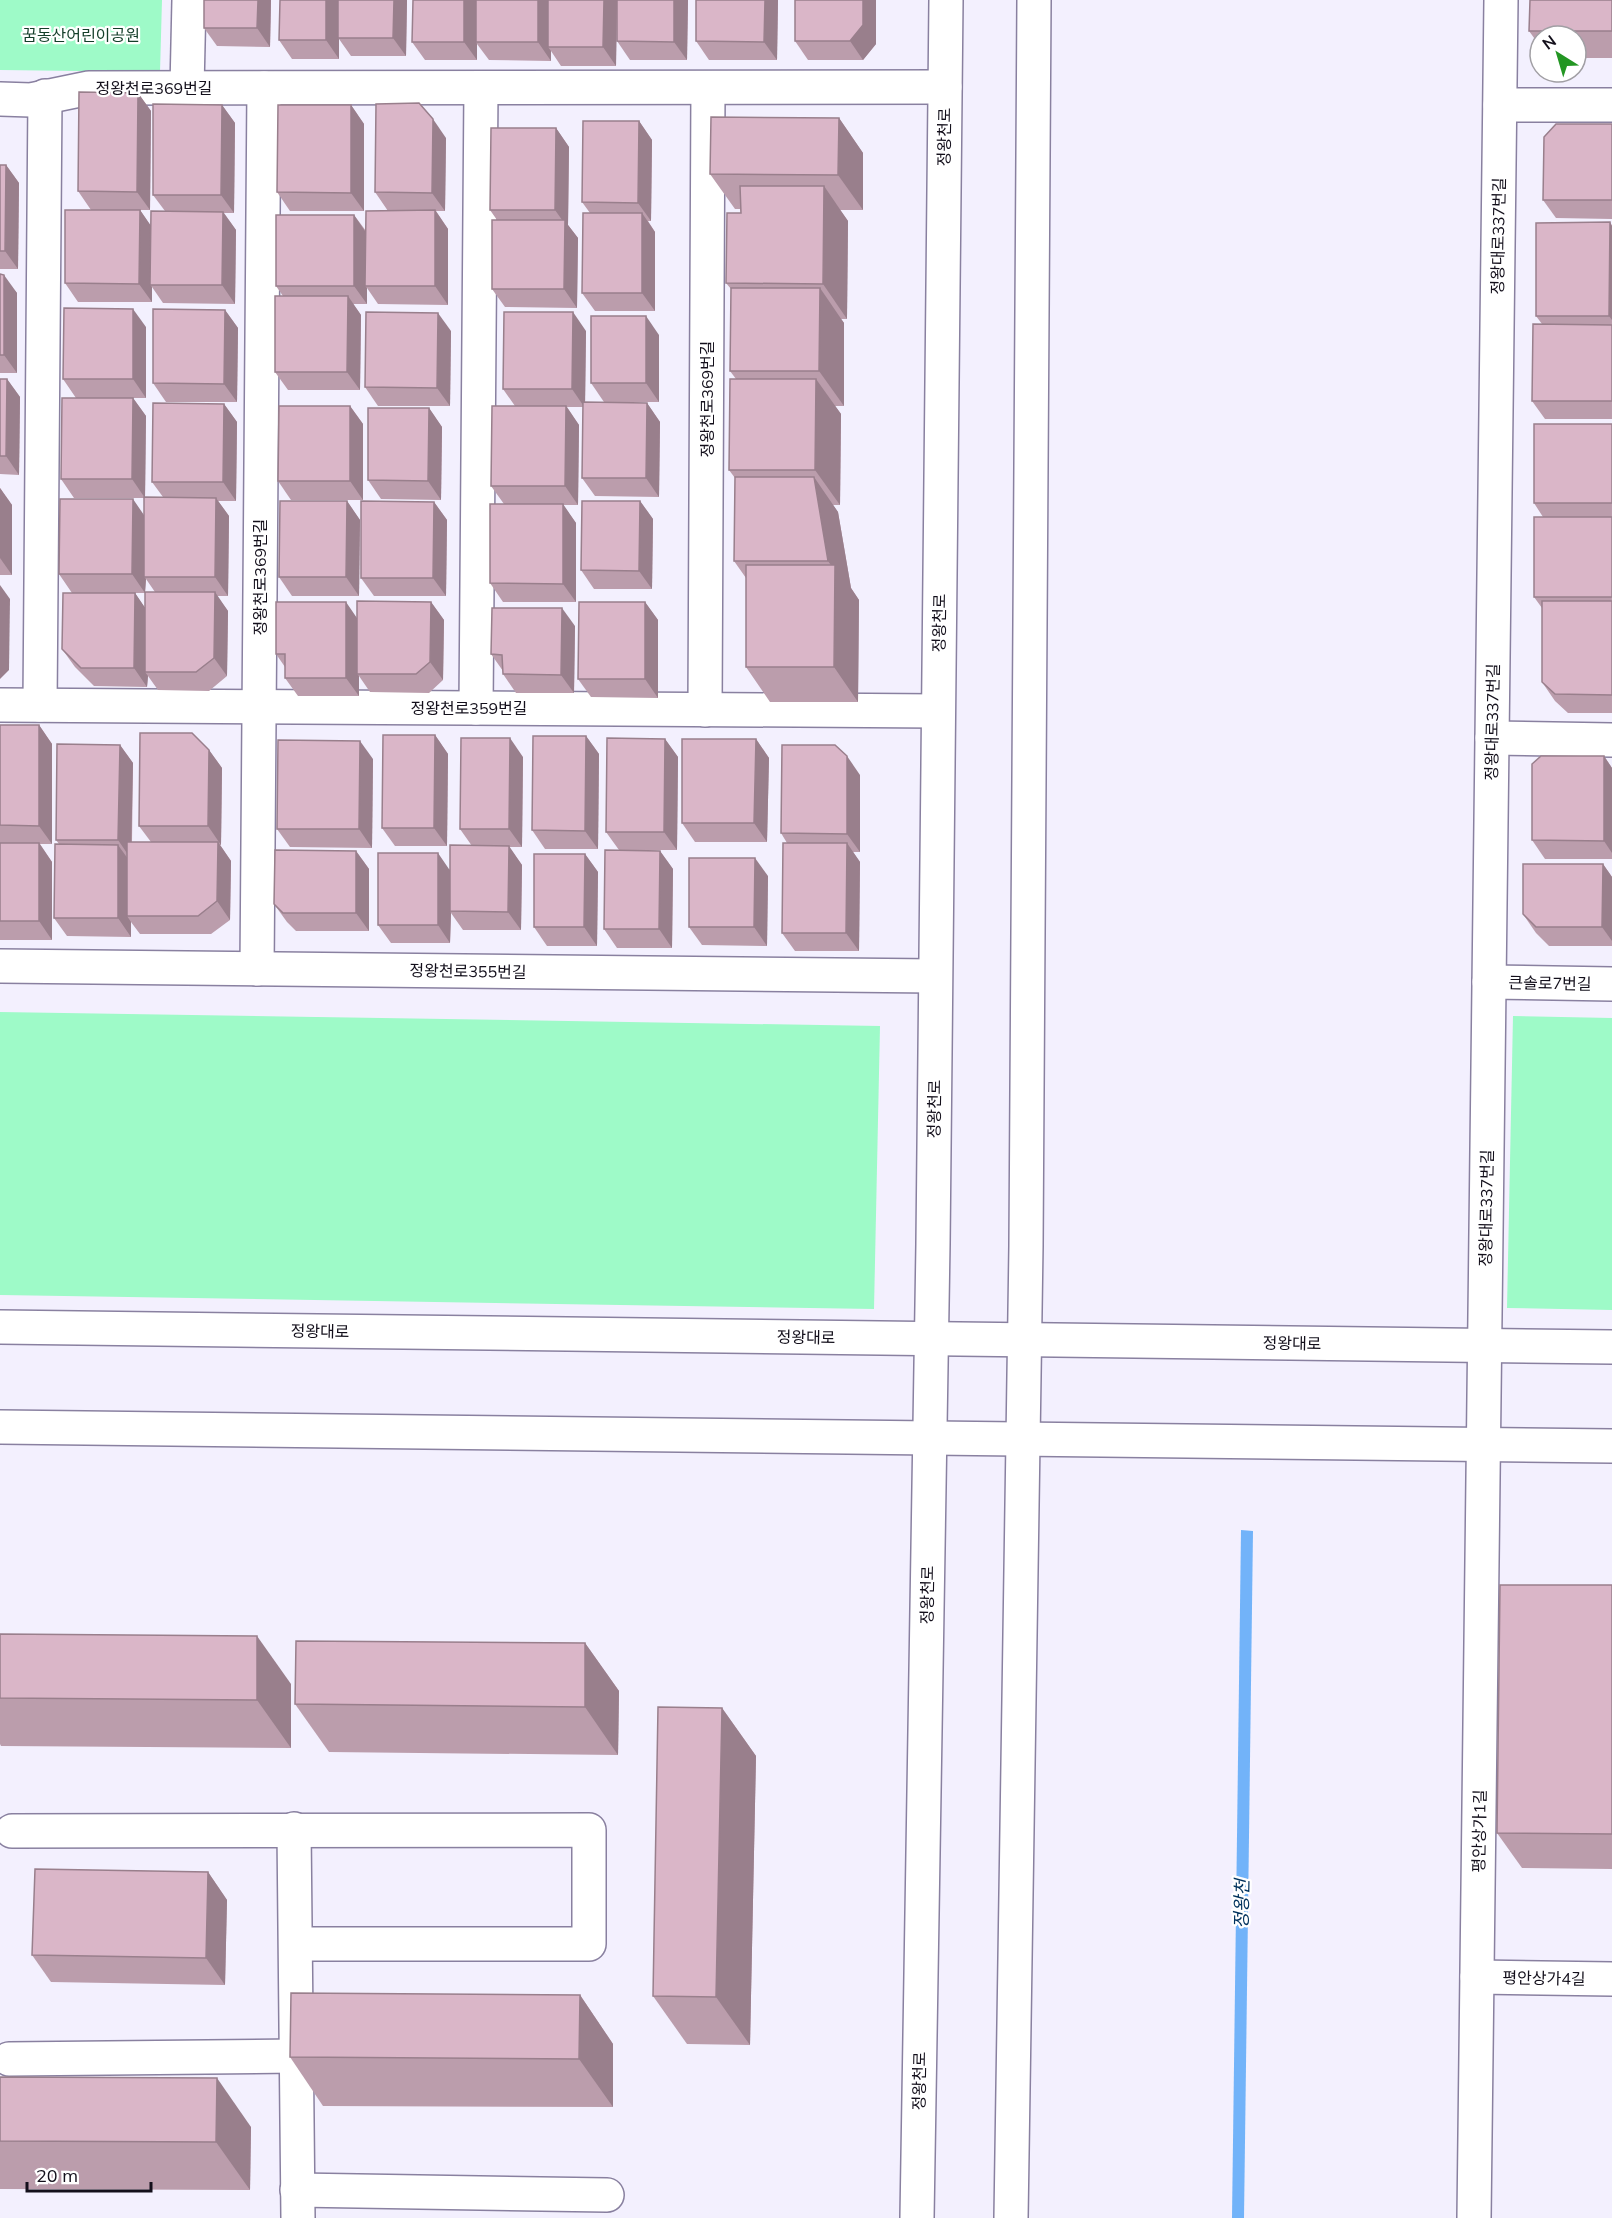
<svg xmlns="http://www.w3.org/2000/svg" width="1612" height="2218" font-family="Mulish,'Noto Sans KR',sans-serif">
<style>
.green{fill:#9efac8}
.water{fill:#72b3f9}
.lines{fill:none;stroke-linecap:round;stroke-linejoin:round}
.minor-casing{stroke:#8980a0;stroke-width:36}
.minor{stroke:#fff;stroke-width:33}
.wall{fill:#bb9dac;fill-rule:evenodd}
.shaded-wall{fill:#997f8c}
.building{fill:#dab6c8;stroke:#997f8c;stroke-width:1.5}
.labels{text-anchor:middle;stroke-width:4.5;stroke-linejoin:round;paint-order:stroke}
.park-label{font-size:16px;fill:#133e29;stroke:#fff}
.street-label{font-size:16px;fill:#130f1b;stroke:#fff}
.water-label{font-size:18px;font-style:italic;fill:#01325d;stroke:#fff}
</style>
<rect width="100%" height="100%" fill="#f3f0fe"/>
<g class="green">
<path d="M0 0H162L160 72 0 70Z"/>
<path d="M0 1012 880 1026 874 1309 0 1295Z"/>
<path d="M1513 1016 1612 1018V1310L1507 1308Z"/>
</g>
<path class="water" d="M1241 1530 1253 1531 1244 2218H1232Z"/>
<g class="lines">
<defs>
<g id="minor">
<path d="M187 88 189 0"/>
<path d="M0 99 31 100 89 88 945 87"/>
<path d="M1500 105H1612"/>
<path d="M0 705 938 711"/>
<path d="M40 705 45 96"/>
<path d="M476 708 481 88"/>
<path d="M705 710 708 88"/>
<path d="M1492 738 1612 740"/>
<path d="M0 966 935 976"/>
<path d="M257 969 264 88"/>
<path d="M1489 982 1612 984"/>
<path d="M0 1327 1612 1347"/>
<path d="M0 1427 1612 1446"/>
<path d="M294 1829 298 2218"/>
<path d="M12 1831 589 1830V1944H296"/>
<path d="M1477 1977 1612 1979"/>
<path d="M9 2059 296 2056"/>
<path d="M297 2190 607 2195"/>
<path d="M917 2218 933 1244 946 0"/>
<path d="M1011 2218 1026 1246 1034 0"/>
<path d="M1474 2218 1501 0"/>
</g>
</defs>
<use href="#minor" class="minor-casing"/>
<use href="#minor" class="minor"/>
</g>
<g class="wall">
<path d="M271 0 270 47 217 46 204 28Z"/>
<path d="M407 0 406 56H351L339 39V59H292L279 40Z"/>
<path d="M617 0 616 66H561L551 51V61L489 60 477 44V60H425L412 42Z"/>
<path d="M688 0 687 60H630L617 41Z"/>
<path d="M696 0H778L777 60H709L696 41Z"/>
<path d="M795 0H876V44L863 60H808L795 41Z"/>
<path d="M1612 0V58H1576V36H1540V46L1529 31Z"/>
<path d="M138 93 151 111 150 210H140L151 226 165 211 153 195 222 105 235 123 234 213H224L236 230 235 304 163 303 152 287V302H78L65 283 91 210 78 191Z"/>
<path d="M351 105 364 124V211H290L277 192Z"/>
<path d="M839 118 863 153V210H840L848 221 847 319H841L844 323V406H835L841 414 840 505H833L838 512 851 588 859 600 858 702H770L746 667V578L734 561 735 478 729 470 736 379 730 371 731 289 726 283 741 213 740 209H735L710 174Z"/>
<path d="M639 121 652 140 651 221H648L655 232V311H595L582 293 590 213 582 202Z"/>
<path d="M1612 124V219L1556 218 1543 200Z"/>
<path d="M556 128 569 147 568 225 578 238 577 308 505 307 492 289 497 220 490 210Z"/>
<path d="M446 138 445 211H436L448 229V305L378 304 367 288V304H353L361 315 360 390H288L275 372 283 296 276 286 354 215 366 231 388 211 375 192Z"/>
<path d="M0 165H6L19 183 18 269H0Z"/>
<path d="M1610 222 1612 226V419H1545L1532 401 1542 324 1536 316Z"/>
<path d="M0 274 17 293V373H0Z"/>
<path d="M225 310 238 328 237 402H166L153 383Z"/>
<path d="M146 327V398H133L146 416 145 497H163L152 482 224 404 237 422 236 501H218L229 516 228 596H217L228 611 227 676 209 691 158 690 148 676 147 687 94 686 75 667 62 649 135 593 145 608V593H72L59 574 144 515V498H74L61 479 76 398 63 379ZM146 579 155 592H145Z"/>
<path d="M451 331 450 406H378L365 387Z"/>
<path d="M586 331 585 403H647L660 422 659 497 595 496 582 478 583 407H567L579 425 578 505H563L576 523V602H503L490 583 504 504 491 486 515 406 503 389Z"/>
<path d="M659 335V402H604L591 383Z"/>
<path d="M0 379H7L20 397 19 475 0 474Z"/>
<path d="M350 406 363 424V500H291L278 481Z"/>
<path d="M429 408 442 427 441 500 381 499 368 480Z"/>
<path d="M1612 424V713H1568L1555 701 1542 682V608L1534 597 1543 517 1534 503Z"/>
<path d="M0 488 12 505V575H0Z"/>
<path d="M347 501 360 520 359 596H292L279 577Z"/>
<path d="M640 501 653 519 652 589H594L581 570Z"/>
<path d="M434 502 447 520 446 596H374L361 578Z"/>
<path d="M431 602 444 620 443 680 429 693 370 692 359 676V696H298L285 678V667L276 654 357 618Z"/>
<path d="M645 602 658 620V698L591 697 578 679Z"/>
<path d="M575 626 574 693H516L503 674V671L491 654Z"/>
<path d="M0 725H39L52 744V844H40L52 862V940H0Z"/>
<path d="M435 735 448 754 447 846H395L382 828Z"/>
<path d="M586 736 599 754 598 849H545L532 830Z"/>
<path d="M665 739 678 757 677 850H632L660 851 673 869 672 948H617L604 929 619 850 606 832Z"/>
<path d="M756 739 769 758 767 842H695L682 823Z"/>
<path d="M120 745 133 763 132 842H151L139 826 209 750 222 768 221 845H220L231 861 230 920 211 934H140L131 922V937L67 936 54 918 59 844 56 840Z"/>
<path d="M1604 756 1612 768V859H1545L1532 840Z"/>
<path d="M523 757 522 847H509L522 865 521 930H463L451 913 450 943H391L378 925 450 869 472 846 460 829Z"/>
<path d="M373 759 372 848 290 847 277 829Z"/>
<path d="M860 775V852H853L860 862 859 951H795L782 933 787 843 781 833Z"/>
<path d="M356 851 369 869V931H296L287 922 274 904Z"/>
<path d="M585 854 598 872 597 946H547L534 927Z"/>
<path d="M1603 864 1612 877V946H1549L1536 933 1523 914Z"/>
<path d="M768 876 767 946 702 945 689 927Z"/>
<path d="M1612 1585V1869L1522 1868 1497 1833Z"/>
<path d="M0 1634 291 1684V1748L1 1746 0 1744Z"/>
<path d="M585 1643 619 1691 618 1755 329 1752 295 1704Z"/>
<path d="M722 1708 756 1756 750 2045 687 2044 653 1996Z"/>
<path d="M208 1872 227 1900 225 1985 51 1982 32 1955Z"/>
<path d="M580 1995 613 2044V2107L323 2106 290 2057Z"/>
<path d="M0 2077 251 2127 250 2190 0 2189Z"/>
</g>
<g class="shaded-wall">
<path d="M258 0H271L270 47 257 28Z"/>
<path d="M326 0H340L338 38 339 39V59L326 40Z"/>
<path d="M394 0H407L406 56 393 38Z"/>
<path d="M464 0H477L476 42 477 44V60L464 42Z"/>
<path d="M538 0H551L548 47 551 51V61L538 42Z"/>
<path d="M604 0H617L616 66 603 47Z"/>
<path d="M674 0H688L687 60 674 42Z"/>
<path d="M765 0H778L777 60 764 42Z"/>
<path d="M863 0H876V44L863 60 850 41Z"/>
<path d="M138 93 151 111 150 210 137 192Z"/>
<path d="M222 105 235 123 234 213 221 195Z"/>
<path d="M351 105 364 124V211L351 193Z"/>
<path d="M839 118 863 153V210L838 175Z"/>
<path d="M433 119 446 138 445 211 432 193Z"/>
<path d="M639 121 652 140 651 221 638 203Z"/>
<path d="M556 128 569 147 568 225 578 238 577 308 564 289 565 224 555 210Z"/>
<path d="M6 165 19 183 18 269 5 251Z"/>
<path d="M824 186 848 221 847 319 823 284Z"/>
<path d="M140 210 153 229 150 285 152 287V302L139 284Z"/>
<path d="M435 210 448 229V305L435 286Z"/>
<path d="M223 212 236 230 235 304 222 285Z"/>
<path d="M642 213 655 232V311L642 293Z"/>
<path d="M354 215 367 234 365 286 367 288V304L354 286Z"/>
<path d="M1610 222 1612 226V320L1609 316Z"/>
<path d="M4 275 17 293V373L4 355Z"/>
<path d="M820 288 844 323V406L819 371Z"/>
<path d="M348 296 361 315 360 390 347 372Z"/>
<path d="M133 309 146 327V398L133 379Z"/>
<path d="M225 310 238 328 237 402 224 384Z"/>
<path d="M573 312 586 331 585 408 572 389Z"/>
<path d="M438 313 451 331 450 406 437 388Z"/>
<path d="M646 316 659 335V402L646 383Z"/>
<path d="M7 379 20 397 19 475 6 456Z"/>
<path d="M816 379 841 414 840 505 815 470Z"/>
<path d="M133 398 146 416 145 498 132 479Z"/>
<path d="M647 403 660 422 659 497 646 478Z"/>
<path d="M224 404 237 422 236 501 223 482Z"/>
<path d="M350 406 363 424V500L350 481Z"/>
<path d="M566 406 579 425 578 505 565 486Z"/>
<path d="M429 408 442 427 441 500 428 481Z"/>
<path d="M814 477 838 512 851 588 859 600 858 702 834 667 835 571 828 561Z"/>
<path d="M0 488 12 505V575L0 558Z"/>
<path d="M216 498 229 516 228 596 215 577Z"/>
<path d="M133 499 146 518 144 577 146 579 145 593 132 574Z"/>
<path d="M347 501 360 520 359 596 346 577Z"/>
<path d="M640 501 653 519 652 589 639 571Z"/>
<path d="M434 502 447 520 446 596 433 578Z"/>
<path d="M563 504 576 523V602L563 584Z"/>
<path d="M0 585 10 599 9 670 0 679Z"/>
<path d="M215 592 228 611 227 676 214 658Z"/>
<path d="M135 593 148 612 145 672 148 676 147 687 134 668Z"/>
<path d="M346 602 359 621 357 674 359 676V696L346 678Z"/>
<path d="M431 602 444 620 443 680 430 662Z"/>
<path d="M645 602 658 620V698L645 679Z"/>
<path d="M562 608 575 626 574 693 561 675Z"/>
<path d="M39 725 52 744V844L39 826Z"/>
<path d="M435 735 448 754 447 846 434 828Z"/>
<path d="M586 736 599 754 598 849 585 831Z"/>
<path d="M510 738 523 757 522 847 509 829Z"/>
<path d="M665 739 678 757 677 850 664 832Z"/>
<path d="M756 739 769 758 767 842 754 823Z"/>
<path d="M360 741 373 759 372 848 359 829Z"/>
<path d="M120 745 133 763 131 859 118 840Z"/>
<path d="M209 750 222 768 221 845 208 826Z"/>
<path d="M847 756 860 775V852L847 834Z"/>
<path d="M1604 756 1612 768V853L1604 841Z"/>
<path d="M218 842 231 861 230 920 217 901Z"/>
<path d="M39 843 52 862V940L39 921Z"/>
<path d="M847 843 860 862 859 951 846 933Z"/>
<path d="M118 845 131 863 127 916 131 922V937L118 918Z"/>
<path d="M509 846 522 865 521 930 508 912Z"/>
<path d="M356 851 369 869V931L356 913Z"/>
<path d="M660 851 673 869 672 948 659 929Z"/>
<path d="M438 853 451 872 450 911 451 913 450 943 438 925Z"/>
<path d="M585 854 598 872 597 946 584 927Z"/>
<path d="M755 858 768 876 767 946 754 927Z"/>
<path d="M1603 864 1612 877V941L1602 927Z"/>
<path d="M257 1636 291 1684V1748L257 1700Z"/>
<path d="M585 1643 619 1691 618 1755 585 1707Z"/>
<path d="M722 1708 756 1756 750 2045 716 1997Z"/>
<path d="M208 1872 227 1900 225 1985 206 1958Z"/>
<path d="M580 1995 613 2044V2107L579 2059Z"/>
<path d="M217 2078 251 2127 250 2190 216 2142Z"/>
</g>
<g class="building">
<path d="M204 0H258L257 28H204Z"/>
<path d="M280 0H326V40H279Z"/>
<path d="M338 0H394L393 38H338Z"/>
<path d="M413 0H464V42H412Z"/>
<rect x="476" y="0" width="62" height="42"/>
<path d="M548 0H604L603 47H548Z"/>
<path d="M617 0H674V42L617 41Z"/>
<path d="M696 0H765L764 42 696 41Z"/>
<path d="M795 0H863V25L850 41H795Z"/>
<path d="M1530 0H1612V31H1529Z"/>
<path d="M79 92 138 93 137 192 78 191Z"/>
<path d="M419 103 433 119 432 193 375 192 376 104Z"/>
<path d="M153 104 222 105 221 195H153Z"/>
<path d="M278 105H351V193L277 192Z"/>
<path d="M711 117 839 118 838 175 710 174Z"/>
<path d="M583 121H639L638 203 582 202Z"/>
<path d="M1556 124H1612V200H1543L1544 137Z"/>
<path d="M491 128H556L555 210H490Z"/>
<path d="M0 165H6L5 251H0Z"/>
<path d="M740 186H824L823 284 726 283 727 213H741Z"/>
<path d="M65 210H140L139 284 65 283Z"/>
<path d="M435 210V286H365L366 211Z"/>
<path d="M151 211 223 212 222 285H150Z"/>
<path d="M583 213H642V293H582Z"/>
<rect x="276" y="215" width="78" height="71"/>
<path d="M492 220H565L564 289H492Z"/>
<path d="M1610 222 1609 316H1536V223Z"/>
<path d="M0 274 4 275V355H0Z"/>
<path d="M731 288H820L819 371H730Z"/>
<path d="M275 296H348L347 372H275Z"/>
<path d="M64 308 133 309V379H63Z"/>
<path d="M153 309 225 310 224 384 153 383Z"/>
<path d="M366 312 438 313 437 388 365 387Z"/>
<path d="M504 312H573L572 389H503Z"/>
<rect x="591" y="316" width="55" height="67"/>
<path d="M1533 324 1612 325V401H1532Z"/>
<path d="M0 379H7L6 456H0Z"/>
<path d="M730 379H816L815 470H729Z"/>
<path d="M62 398H133L132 479H61Z"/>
<path d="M583 402 647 403 646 478H582Z"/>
<path d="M153 403 224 404 223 482H152Z"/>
<path d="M279 406H350V481H278Z"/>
<path d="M492 406H566L565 486H491Z"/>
<path d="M368 408H429L428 481 368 480Z"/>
<rect x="1534" y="424" width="78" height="79"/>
<path d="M735 477H814L828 561H734Z"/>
<path d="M144 497 216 498 215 577H144Z"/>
<path d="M60 499H133L132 574H59Z"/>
<path d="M280 501H347L346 577H279Z"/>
<path d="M361 501 434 502 433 578H361Z"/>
<path d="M582 501H640L639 571 581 570Z"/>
<path d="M490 504H563V584L490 583Z"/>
<rect x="1534" y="517" width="78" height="80"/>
<path d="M746 565H835L834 667H746Z"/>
<path d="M145 592H215L214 658 196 672H145Z"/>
<path d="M63 593H135L134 668H81L62 649Z"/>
<path d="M357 601 431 602 430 662 416 674H357Z"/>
<path d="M1542 601H1612V695L1555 694 1542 682Z"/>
<path d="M276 602H346V678H285V654H276Z"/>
<path d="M579 602H645V679H578Z"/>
<path d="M492 608H562L561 675 503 674 502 655 491 654Z"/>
<path d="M0 725H39V826L0 825Z"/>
<path d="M140 733H192L209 750 208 826H139Z"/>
<path d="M383 735H435L434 828H382Z"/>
<path d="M533 736H586L585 831 532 830Z"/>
<path d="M461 738H510L509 829H460Z"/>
<path d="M607 738 665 739 664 832H606Z"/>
<path d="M682 739H756L754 823H682Z"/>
<path d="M278 740 360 741 359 829H277Z"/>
<path d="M57 744 120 745 118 840H56Z"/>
<path d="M782 745H835L847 756V834L781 833Z"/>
<path d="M1541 756H1604V841L1532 840V764Z"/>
<path d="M127 842H218L217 901 198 916H127Z"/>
<rect x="0" y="843" width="39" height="78"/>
<path d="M783 843H847L846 933H782Z"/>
<path d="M55 844 118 845V918H54Z"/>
<path d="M450 845 509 846 508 912 450 911Z"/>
<path d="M275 850 356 851V913H283L274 904Z"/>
<path d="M605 850 660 851 659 929H604Z"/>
<rect x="378" y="853" width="60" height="72"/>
<path d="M534 854H585L584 927H534Z"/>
<path d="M689 858H755L754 927H689Z"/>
<path d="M1523 864H1603L1602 927H1536L1523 914Z"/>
<path d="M1500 1585H1612V1834L1497 1833Z"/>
<path d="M0 1634 257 1636V1700L0 1698Z"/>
<path d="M296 1641 585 1643V1707L295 1704Z"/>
<path d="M658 1707 722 1708 716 1997 653 1996Z"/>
<path d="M35 1869 208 1872 206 1958 32 1955Z"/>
<path d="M291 1993 580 1995 579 2059 290 2057Z"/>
<path d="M0 2077 217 2078 216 2142 0 2141Z"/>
</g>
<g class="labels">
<g class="park-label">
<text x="81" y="41">꿈동산어린이공원</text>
</g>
<g class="street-label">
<text x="154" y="94">정왕천로369번길</text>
<text transform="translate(944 137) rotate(-89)" y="6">정왕천로</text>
<text transform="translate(1498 236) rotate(-89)" y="6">정왕대로337번길</text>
<text transform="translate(707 399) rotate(-90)" y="6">정왕천로369번길</text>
<text transform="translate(260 577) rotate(-90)" y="6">정왕천로369번길</text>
<text transform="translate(939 623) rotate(-89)" y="6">정왕천로</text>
<text x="469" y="714">정왕천로359번길</text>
<text transform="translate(1492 722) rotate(-89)" y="6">정왕대로337번길</text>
<text transform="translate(468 971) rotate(1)" y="6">정왕천로355번길</text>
<text transform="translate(1550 983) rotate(1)" y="6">큰솔로7번길</text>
<text transform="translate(934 1109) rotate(-89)" y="6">정왕천로</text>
<text transform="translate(1486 1208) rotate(-89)" y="6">정왕대로337번길</text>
<text transform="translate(320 1331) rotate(1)" y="6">정왕대로</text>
<text transform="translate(806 1337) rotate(1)" y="6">정왕대로</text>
<text transform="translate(1292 1343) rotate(1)" y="6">정왕대로</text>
<text transform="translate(927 1595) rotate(-89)" y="6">정왕천로</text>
<text transform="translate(1479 1831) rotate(-89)" y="6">평안상가1길</text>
<text transform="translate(1544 1978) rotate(1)" y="6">평안상가4길</text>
<text transform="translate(919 2081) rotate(-89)" y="6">정왕천로</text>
</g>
<g class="water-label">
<text transform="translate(1242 1904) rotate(-89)" y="6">정왕천</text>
</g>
</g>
<g transform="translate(1558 54) rotate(323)"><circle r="28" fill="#ffffff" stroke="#a19fa4" stroke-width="1.5"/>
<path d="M0-4.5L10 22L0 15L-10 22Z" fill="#239623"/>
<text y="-9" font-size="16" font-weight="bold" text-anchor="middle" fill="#130f1b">N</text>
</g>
<path d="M27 2182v9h124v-9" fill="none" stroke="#130f1b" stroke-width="3"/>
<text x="36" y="2182" font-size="18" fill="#130f1b" stroke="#ffffff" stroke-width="4.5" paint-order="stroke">20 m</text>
</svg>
